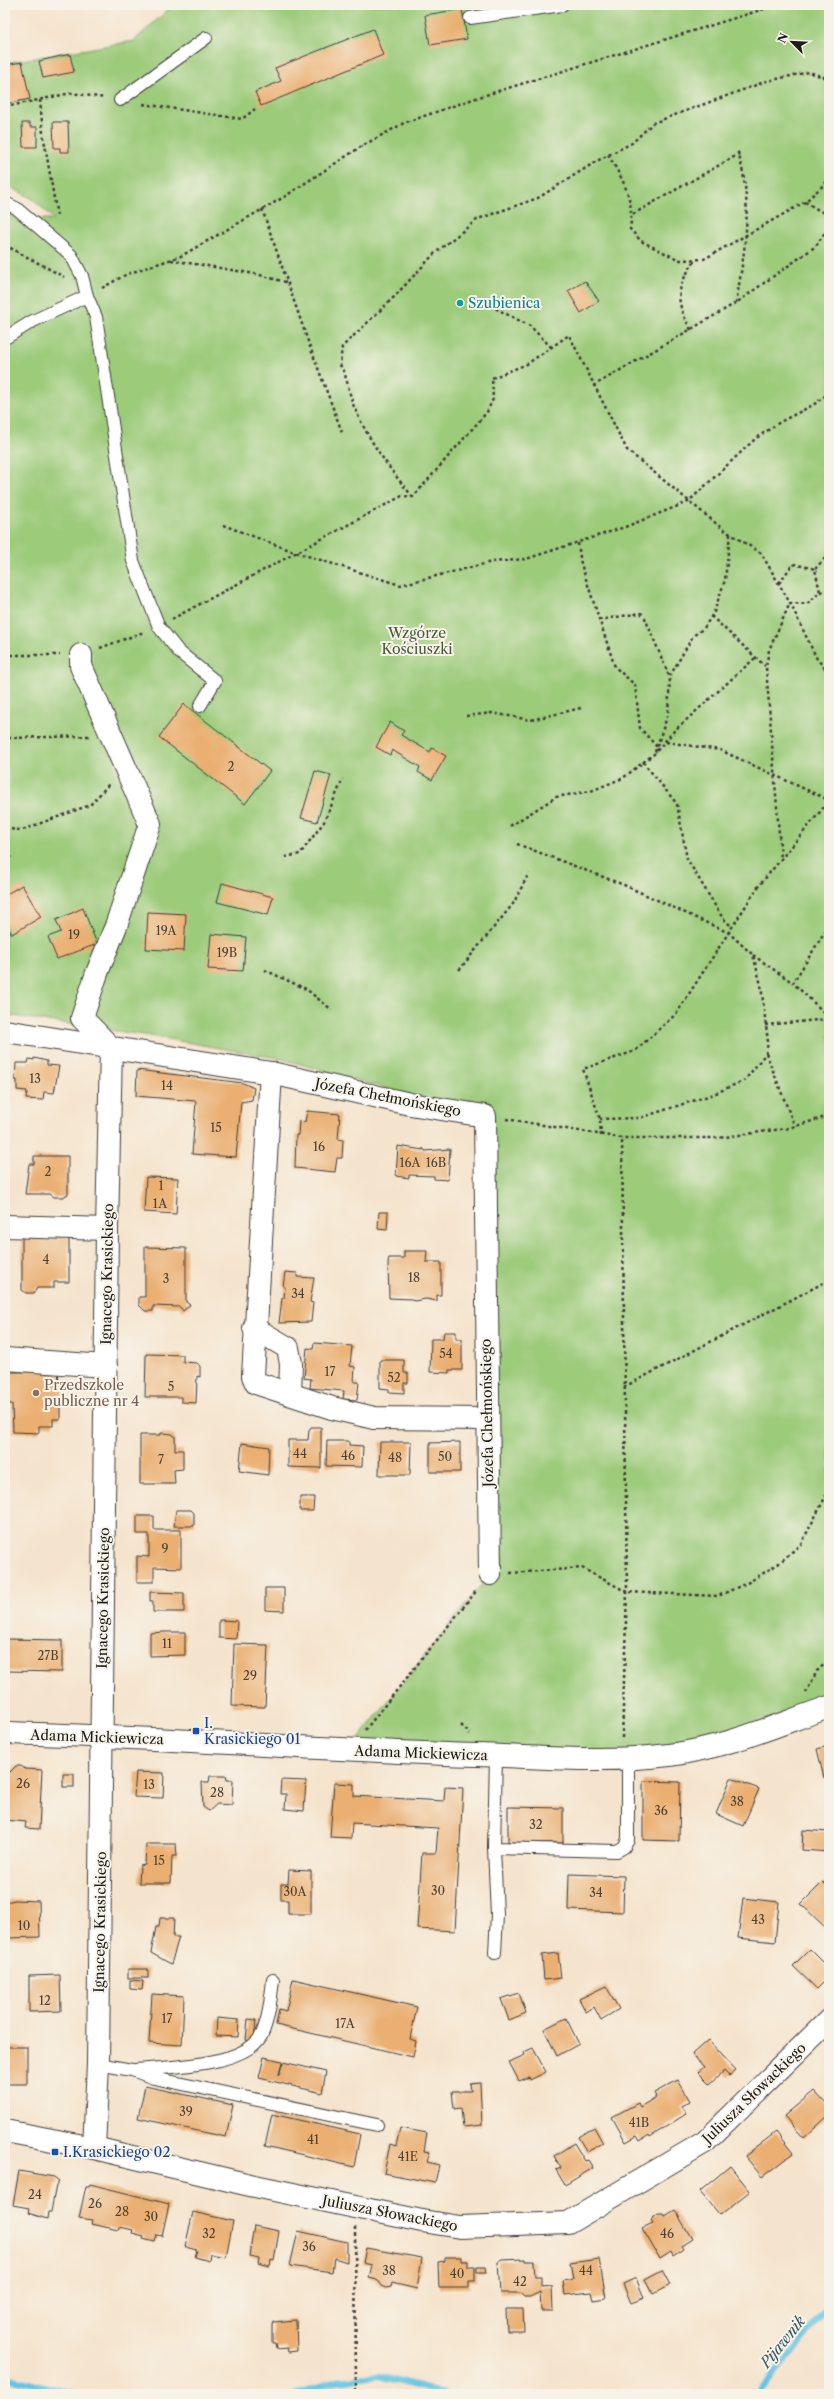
<svg xmlns="http://www.w3.org/2000/svg" width="834" height="2399" font-family="'Libre Caslon Text',serif">
<style>
.green{fill:#9ccb7a;stroke:#5c744b}
.lines{fill:none;stroke-linecap:round;stroke-linejoin:round}
.stream{stroke:#63c4e2;stroke-width:6}
.building{fill:#eaaf71}
.lane-casing{stroke:#3d3a37;stroke-width:14}
.street-casing{stroke:#3d3a37;stroke-width:24}
.secondary-casing{stroke:#3d3a37;stroke-width:24}
.path{stroke:#3d3a37;stroke-width:2.5;stroke-dasharray:3 3;stroke-linecap:butt}
.lane{stroke:#fff;stroke-width:12}
.street{stroke:#fff;stroke-width:22}
.secondary{stroke:#fff;stroke-width:22}
.culture-dot{fill:#0f9aa8;stroke:#f7f3e8;stroke-width:1.5}
.education-dot{fill:#8d6e63;stroke:#f7f3e8;stroke-width:1.5}
.transit-dot{fill:#1a4fb4;stroke:#f7f3e8;stroke-width:1.5}
.labels{text-anchor:middle;stroke-width:4;stroke-linejoin:round;paint-order:stroke}
.number-label{font-size:12px;fill:#504131}
.culture-label{font-size:14px;fill:#0d838f;stroke:#f7f3e8;text-anchor:start}
.park-label{font-size:14px;fill:#49593d;stroke:#f7f3e8}
.street-label{font-size:14px;fill:#1c1c1c;stroke:#f7f3e8}
.education-label{font-size:14px;fill:#785e54;stroke:#f7f3e8;text-anchor:start}
.transit-label{font-size:14px;fill:#164399;stroke:#f7f3e8;text-anchor:start}
.water-label{font-size:15px;font-style:italic;fill:#355761;stroke:#f7f3e8}
</style>
<rect width="100%" height="100%" fill="#f7f3e8"/>
<filter id="ink" filterUnits="userSpaceOnUse"><feTurbulence type="fractalNoise" baseFrequency=".025" numOctaves="2"/><feDisplacementMap in="SourceGraphic" scale="8" xChannelSelector="R" yChannelSelector="G"/><feConvolveMatrix kernelMatrix="1 2 1 2 8 2 1 2 1" color-interpolation-filters="sRGB"/></filter>
<filter id="wash" filterUnits="userSpaceOnUse"><feTurbulence type="fractalNoise" baseFrequency=".012" numOctaves="4" result="noise"/><feDisplacementMap in="SourceGraphic" scale="16" xChannelSelector="R" yChannelSelector="G"/><feGaussianBlur stdDeviation="0.9" result="paint"/><feColorMatrix in="noise" values="0 0 0 0 0 0 0 0 0 0 0 0 0 0 0 0 0 1.4 0 .05"/><feComposite in="paint" operator="in"/></filter>
<g filter="url(#wash)">
<rect width="100%" height="100%" fill="#f5e4cd"/>
<path class="green" d="M173 5H829V1707L669 1755 349 1750 490 1574 485 1116 282 1059 151 1036 5 1015V213L35 219H54L33 199 5 184V63L134 41Z"/>
<g class="lines">
<g class="stream">
<path d="M5 2377 77 2394"/>
<path d="M296 2394 336 2381 379 2376 444 2394"/>
<path d="M758 2394 829 2307"/>
</g>
</g>
<g id="blocks">
<g class="building">
<path d="M462 9 467 39 430 45 425 15Z"/>
<path d="M373 29 383 55 261 106 255 92 281 81 275 68Z"/>
<path d="M70 54 74 72 43 78 39 61Z"/>
<path d="M22 62 30 99 5 104V65Z"/>
<path d="M53 122H68L69 152H60V148H54Z"/>
<path d="M22 123H30V127H37V147H23Z"/>
<path d="M585 281 599 301 581 313 568 291Z"/>
<path d="M184 704 270 771 245 804 159 737Z"/>
<path d="M390 722 404 731 401 735 430 752 432 748 446 756 432 780 418 772 420 767 392 750 390 755 376 747Z"/>
<path d="M315 771 331 775 317 822 301 818Z"/>
<path d="M222 883 273 897 268 915 217 902Z"/>
<path d="M22 885 41 917 12 934 5 923V895Z"/>
<path d="M83 908 97 944 57 959 48 937 61 932 56 920Z"/>
<path d="M148 912 186 914 184 951 146 949Z"/>
<path d="M211 934 246 937 243 971 208 969Z"/>
<path d="M34 1058 47 1061V1065L59 1066 54 1093 44 1092 43 1100 26 1099 27 1091 17 1090V1080H15L16 1063H28L29 1059 34 1060Z"/>
<path d="M137 1070 243 1083 254 1088 252 1100 241 1102 236 1157 192 1154 196 1101 136 1096Z"/>
<path d="M307 1111 340 1114 338 1139 343 1140 342 1158H337L335 1172 295 1168 296 1135H298L299 1121 305 1122Z"/>
<path d="M398 1146 423 1150V1148L425 1151 450 1149 448 1180 434 1179V1176L409 1175V1178L396 1176Z"/>
<path d="M34 1156H68V1194L63 1197H54L50 1194H25L29 1164H34Z"/>
<path d="M146 1177 178 1178 176 1214 144 1212Z"/>
<path d="M379 1212H388L387 1230 378 1229Z"/>
<path d="M22 1237H69V1282H54V1288H37L34 1293H26L22 1290Z"/>
<path d="M145 1247 186 1248V1302L190 1305 183 1311 180 1307 153 1306V1311H145L139 1305V1297H145Z"/>
<path d="M404 1251H427L426 1262H441V1295H437V1301L426 1299 414 1301 412 1299 389 1298 388 1262 389 1258H404Z"/>
<path d="M285 1272 297 1273V1277L314 1278 310 1302 313 1303 311 1322 279 1323 282 1298H284L285 1287H283Z"/>
<path d="M444 1332H456V1339H462V1370H449V1373L430 1372 431 1339H443Z"/>
<path d="M314 1343 352 1346 350 1366 355 1367 354 1382H359L357 1400 343 1399 344 1391 310 1388 311 1379 304 1378 307 1348 313 1349Z"/>
<path d="M146 1354 183 1355V1362L197 1363 200 1366V1377L197 1376 196 1403 181 1402V1397H145Z"/>
<path d="M380 1360H404V1373H408V1383H404V1393L389 1392V1389L380 1388Z"/>
<path d="M23 1367H58L59 1384H64V1401L60 1402V1419H53V1426H39V1433L13 1432 12 1404H7V1372H23Z"/>
<path d="M311 1427H321V1468L288 1467V1440H308L309 1430Z"/>
<path d="M161 1433 172 1434 175 1436V1450H183V1469L174 1470 175 1484H140V1435H161Z"/>
<path d="M327 1441H349V1445L363 1446 362 1467 326 1466Z"/>
<path d="M380 1442H411L410 1475H379Z"/>
<path d="M460 1442V1472H430V1443Z"/>
<path d="M242 1443 269 1447 268 1475 239 1471Z"/>
<path d="M300 1497H314L313 1511H300Z"/>
<path d="M176 1510H191L194 1513V1526H174Z"/>
<path d="M137 1516H154V1530H181V1568L154 1567V1582H137V1556L149 1557V1534H137Z"/>
<path d="M265 1588H284V1611L265 1610Z"/>
<path d="M150 1592 184 1593V1612H153V1601H150Z"/>
<path d="M219 1620 237 1621 236 1639 219 1638Z"/>
<path d="M164 1632H185V1655L150 1656V1633Z"/>
<path d="M6 1639 62 1640V1672L5 1671Z"/>
<path d="M234 1644 268 1645 265 1707 232 1706Z"/>
<path d="M829 1746V1776L824 1778 817 1749Z"/>
<path d="M16 1766H21L25 1769 42 1770 39 1829 25 1828 26 1822 5 1820V1771L10 1772Z"/>
<path d="M136 1772 164 1773 163 1798 134 1797Z"/>
<rect x="63" y="1774" width="11" height="13"/>
<path d="M210 1776H226L227 1780H233L232 1805 217 1804 209 1811 203 1807 202 1782H209Z"/>
<path d="M731 1778 759 1789 743 1826 716 1814Z"/>
<path d="M281 1780 306 1781 304 1811 285 1809 286 1794H280Z"/>
<path d="M643 1781 680 1782 679 1841 643 1840Z"/>
<path d="M334 1783 354 1784V1796L444 1801 445 1787 463 1788 455 1931 417 1929 422 1853H436L438 1828 352 1823 351 1838 330 1837Z"/>
<path d="M508 1807 563 1808V1843L508 1842Z"/>
<path d="M803 1830 829 1832V1852L802 1850Z"/>
<path d="M146 1844H176L177 1856H172L171 1883H139L140 1866 145 1865Z"/>
<path d="M289 1870 311 1871V1914H288V1900H281V1884H288Z"/>
<path d="M569 1874 624 1876 623 1912 568 1910Z"/>
<path d="M823 1882 829 1888V1931L801 1904Z"/>
<path d="M743 1898 779 1902 775 1942 738 1938Z"/>
<path d="M15 1900 39 1901 40 1937 7 1938 6 1902Z"/>
<path d="M160 1918H174L173 1937H179L171 1964 151 1953 156 1927H159Z"/>
<path d="M810 1949 829 1968V1977L817 1989 793 1966Z"/>
<path d="M558 1953 561 1978 544 1980 542 1955Z"/>
<rect x="128" y="1969" width="20" height="9"/>
<path d="M60 1975 61 2011 29 2012V1976Z"/>
<path d="M293 1979 417 2007 410 2039 416 2041 413 2057 276 2025 279 2009 286 2011Z"/>
<path d="M130 1980 143 1981 142 1990 130 1989Z"/>
<path d="M606 1986 619 2009 601 2020 594 2007 586 2012 579 1999Z"/>
<path d="M519 1993 526 2013 509 2020 501 1999Z"/>
<path d="M152 1994 184 1996 182 2045 149 2043Z"/>
<path d="M217 2018 239 2020 238 2037 216 2036Z"/>
<path d="M566 2018 579 2044 557 2056 544 2029Z"/>
<path d="M248 2019 256 2020 254 2041 246 2040Z"/>
<path d="M708 2040 736 2070 729 2076 724 2071 710 2084 698 2072 704 2067 692 2054Z"/>
<rect x="5" y="2047" width="22" height="37"/>
<path d="M533 2048 546 2072 530 2080 529 2077 519 2081 509 2062 525 2055 524 2052Z"/>
<path d="M264 2057 282 2061 279 2075 283 2062 326 2072 322 2093 259 2078Z"/>
<path d="M678 2080 690 2101 681 2106 686 2114 650 2137 649 2135 640 2141 637 2136 626 2142 612 2117 638 2103 640 2107 656 2097 654 2093Z"/>
<path d="M480 2083 482 2125 463 2127 461 2108 454 2109 452 2091H471L470 2084Z"/>
<path d="M145 2086 233 2105 226 2137 138 2118Z"/>
<path d="M814 2091 829 2107V2115L804 2138 784 2116Z"/>
<path d="M272 2114 360 2134 354 2167 265 2146Z"/>
<path d="M594 2127 603 2143 587 2152 578 2137Z"/>
<path d="M400 2128 427 2133 424 2151 430 2152 427 2162 439 2165 435 2183 384 2173 390 2144 396 2146Z"/>
<path d="M776 2132 793 2153 762 2177 745 2156Z"/>
<path d="M574 2143 585 2161 588 2160 593 2168 565 2185 556 2170 561 2168 554 2156Z"/>
<path d="M730 2166 750 2191 720 2215 700 2191Z"/>
<path d="M19 2171 54 2177 59 2181 56 2185 51 2212H48L47 2219 28 2213 29 2208 13 2205Z"/>
<path d="M90 2184 169 2204 162 2236 157 2235 155 2242 143 2239 144 2236 132 2233 133 2230 120 2227 119 2230 91 2224 92 2220 79 2218 86 2186H89Z"/>
<path d="M675 2210 692 2239 681 2246 683 2249 673 2256 671 2252 660 2259 642 2228 653 2223 651 2220 653 2216 659 2213H663L665 2216Z"/>
<path d="M193 2212 233 2221 226 2257 210 2254 209 2261 195 2257 197 2250 185 2247Z"/>
<path d="M254 2226 279 2231 274 2261 271 2260 270 2266 258 2263 259 2258 249 2256Z"/>
<path d="M298 2231 347 2242V2262L334 2258 332 2272 290 2266Z"/>
<path d="M366 2248 422 2258 417 2289 392 2283 391 2287 386 2288 381 2286 377 2280 369 2278 372 2265 363 2263Z"/>
<path d="M445 2257H461V2261H468V2267H475V2281H469V2288H439L438 2262 445 2261Z"/>
<path d="M525 2259V2261H534L535 2277H541V2287L552 2286 553 2311H541L540 2292 530 2297H525L521 2293H500L498 2262 502 2260Z"/>
<path d="M599 2259 606 2298 593 2300 591 2292 565 2295 563 2281 573 2279 570 2263Z"/>
<path d="M477 2267H485L486 2273H477Z"/>
<path d="M662 2270 670 2285 653 2294 645 2279Z"/>
<path d="M636 2278 644 2298 631 2303 623 2284Z"/>
<path d="M506 2309H523L524 2331H507Z"/>
<path d="M296 2320 297 2351 288 2352 287 2348 276 2349 275 2344H272V2324L273 2322Z"/>
</g>
</g>
</g>
<g filter="url(#ink)">
<use href="#blocks" fill-opacity="0" stroke="#3d3a37" stroke-width="1"/>
<g class="lines">
<defs>
<g id="lane">
<path d="M470 18 562 5"/>
<path d="M120 100 206 38"/>
<path d="M5 203 16 208 71 255 82 276 87 296 96 317 133 561 159 627 179 652 215 681 200 706"/>
<path d="M5 338 33 321 87 296"/>
<path d="M496 1756 494 1848 617 1851 624 1847 628 1840V1758"/>
<path d="M494 1848 497 1915 495 1953"/>
<path d="M98 2064 132 2070 154 2078 377 2125"/>
<path d="M136 2070C167 2067 244 2066 261 2036 269 2020 271 1997 273 1980"/>
</g>
<g id="street">
<path d="M81 655V666L150 824 116 926 97 973 82 1018 111 1048"/>
<path d="M5 1031 271 1073 410 1104 485 1116 490 1574"/>
<path d="M271 1073 253 1376 256 1383 332 1408 374 1418 487 1419"/>
<path d="M5 1226 107 1229"/>
<path d="M254 1328 288 1348 291 1364 290 1393"/>
<path d="M5 1359 106 1366"/>
<path d="M94 2148 98 2064 107 1229 111 1048"/>
</g>
<g id="secondary">
<path d="M5 1733C162 1737 320 1750 477 1755 540 1757 606 1763 669 1755 725 1748 776 1725 829 1707"/>
<path d="M5 2131 94 2148 250 2185 422 2221 460 2227 568 2223 705 2142 829 2020"/>
</g>
</defs>
<use href="#lane" class="lane-casing"/>
<use href="#street" class="street-casing"/>
<use href="#secondary" class="secondary-casing"/>
<g class="path">
<path d="M40 100 43 133 57 216"/>
<path d="M143 104 242 119 255 109"/>
<path d="M5 107 71 93 105 98"/>
<path d="M608 155C623 179 635 200 630 229L641 241 679 260 704 259 805 202 829 180"/>
<path d="M805 202 829 216"/>
<path d="M262 209 310 347 342 432"/>
<path d="M633 214 739 154"/>
<path d="M5 245 64 277"/>
<path d="M171 260 256 274 289 283"/>
<path d="M102 288 127 274 181 256 284 197 362 146 404 123 479 97 777 5"/>
<path d="M485 303 530 326 551 347"/>
<path d="M736 303C745 248 754 204 737 149"/>
<path d="M691 330C674 299 676 289 695 260"/>
<path d="M593 386 736 303 816 246 829 226"/>
<path d="M413 497C390 470 369 441 355 409 348 394 349 379 340 365L342 347 394 297 435 253 478 219 538 198 597 161 632 143 653 123 767 81 809 72 829 79"/>
<path d="M223 525 295 552 400 585 492 562 526 559 625 527 688 502 755 439 780 422 813 405 829 393"/>
<path d="M578 543 581 564 615 667 635 685 640 728 657 747"/>
<path d="M815 569 829 554"/>
<path d="M779 583 793 564 815 569 820 592 807 604 790 603 769 650 766 667 781 859"/>
<path d="M820 592 829 591"/>
<path d="M711 616 765 666"/>
<path d="M172 619 402 496 413 497 487 412 493 399 492 378 527 364 569 335 627 450 724 530 761 553 790 603 817 659 829 673"/>
<path d="M599 620 641 613 645 618 669 676"/>
<path d="M100 648 144 632"/>
<path d="M5 655H60"/>
<path d="M466 716 492 713 531 720 581 708"/>
<path d="M8 738 89 736"/>
<path d="M666 742 720 750 829 800"/>
<path d="M655 752 668 714 670 676 693 636 704 628 714 612 725 580 730 534"/>
<path d="M643 762 677 804 687 859 722 917 732 927"/>
<path d="M510 826 556 797 591 791 623 778 654 754 674 731 755 658"/>
<path d="M5 829 22 830 90 805 110 783"/>
<path d="M517 844 624 885 729 933 753 955 761 985 768 1042 766 1053 745 1080 714 1094 640 1118 600 1119"/>
<path d="M5 851 13 860"/>
<path d="M285 857 300 854 324 822 343 779"/>
<path d="M829 925 793 983 829 1017"/>
<path d="M753 955 793 983"/>
<path d="M265 970 306 989 332 1010"/>
<path d="M459 970 513 904 529 873"/>
<path d="M765 1025 829 1019"/>
<path d="M766 1053 795 1127"/>
<path d="M506 1119 622 1138H718L789 1128 829 1116"/>
<path d="M601 1136 600 1119 583 1069 635 1051 676 1014 758 887 829 801"/>
<path d="M624 1387 829 1280"/>
<path d="M510 1573 582 1568 627 1592 718 1596 749 1582 778 1564 801 1544 829 1490"/>
<path d="M806 1693 817 1671 829 1660"/>
<path d="M461 1725 470 1734"/>
<path d="M365 1730 477 1590"/>
<path d="M622 1738 627 1592 622 1138"/>
<path d="M355 2227 356 2394"/>
</g>
<use href="#lane" class="lane"/>
<use href="#street" class="street"/>
<use href="#secondary" class="secondary"/>
</g>
</g>
<circle class="culture-dot" cx="460" cy="303" r="4"/>
<circle class="education-dot" cx="36" cy="1393" r="4"/>
<g class="transit-dot">
<rect x="192" y="1727" width="8" height="8" rx="2"/>
<rect x="51" y="2148" width="8" height="8" rx="2"/>
</g>
<g class="labels">
<g class="number-label">
<text x="231" y="771">2</text>
<text x="166" y="935">19A</text>
<text x="74" y="939">19</text>
<text x="227" y="957">19B</text>
<text x="35" y="1083">13</text>
<text x="167" y="1090">14</text>
<text x="216" y="1132">15</text>
<text x="319" y="1151">16</text>
<text x="410" y="1167">16A</text>
<text x="436" y="1167">16B</text>
<text x="48" y="1176">2</text>
<text x="161" y="1190">1</text>
<text x="160" y="1208">1A</text>
<text x="46" y="1264">4</text>
<text x="414" y="1282">18</text>
<text x="166" y="1283">3</text>
<text x="298" y="1298">34</text>
<text x="446" y="1358">54</text>
<text x="330" y="1376">17</text>
<text x="394" y="1382">52</text>
<text x="171" y="1391">5</text>
<text x="300" y="1458">44</text>
<text x="348" y="1460">46</text>
<text x="445" y="1461">50</text>
<text x="395" y="1462">48</text>
<text x="161" y="1464">7</text>
<text x="165" y="1553">9</text>
<text x="167" y="1648">11</text>
<text x="48" y="1660">27B</text>
<text x="250" y="1680">29</text>
<text x="23" y="1788">26</text>
<text x="149" y="1789">13</text>
<text x="217" y="1797">28</text>
<text x="737" y="1806">38</text>
<text x="661" y="1815">36</text>
<text x="536" y="1829">32</text>
<text x="159" y="1865">15</text>
<text x="438" y="1895">30</text>
<text x="295" y="1896">30A</text>
<text x="596" y="1897">34</text>
<text x="758" y="1924">43</text>
<text x="24" y="1930">10</text>
<text x="45" y="2005">12</text>
<text x="167" y="2023">17</text>
<text x="345" y="2028">17A</text>
<text x="186" y="2116">39</text>
<text x="639" y="2127">41B</text>
<text x="313" y="2144">41</text>
<text x="408" y="2161">41E</text>
<text x="35" y="2199">24</text>
<text x="95" y="2208">26</text>
<text x="122" y="2216">28</text>
<text x="151" y="2221">30</text>
<text x="209" y="2238">32</text>
<text x="667" y="2238">46</text>
<text x="309" y="2251">36</text>
<text x="389" y="2275">38</text>
<text x="586" y="2275">44</text>
<text x="457" y="2278">40</text>
<text x="520" y="2286">42</text>
</g>
<g class="culture-label">
<text x="468" y="308">Szubienica</text>
</g>
<g class="park-label">
<text x="417" y="638">Wzgórze<tspan x="417" dy="16">Kościuszki</tspan></text>
</g>
<g class="street-label">
<text transform="translate(388 1097) rotate(11)" y="5">Józefa Chełmońskiego</text>
<text transform="translate(107 1274) rotate(-89)" y="5">Ignacego Krasickiego</text>
<text transform="translate(487 1413) rotate(-91)" y="5">Józefa Chełmońskiego</text>
<text transform="translate(103 1598) rotate(-89)" y="5">Ignacego Krasickiego</text>
<text transform="translate(97 1737) rotate(2)" y="5">Adama Mickiewicza</text>
<text transform="translate(421 1753) rotate(2)" y="5">Adama Mickiewicza</text>
<text transform="translate(100 1922) rotate(-89)" y="5">Ignacego Krasickiego</text>
<text transform="translate(754 2093) rotate(-44)" y="5">Juliusza Słowackiego</text>
<text transform="translate(390 2213) rotate(11)" y="5">Juliusza Słowackiego</text>
</g>
<g class="education-label">
<text x="44" y="1390">Przedszkole<tspan x="44" dy="16">publiczne nr 4</tspan></text>
</g>
<g class="transit-label">
<text x="204" y="1728">I.<tspan x="204" dy="16">Krasickiego 01</tspan></text>
<text x="63" y="2157">I.Krasickiego 02</text>
</g>
<g class="water-label">
<text transform="translate(783 2342) rotate(-51)" y="5">Pijawnik</text>
</g>
</g>
<rect width="834" height="2399" fill="none" stroke="#f7f3e8" stroke-width="20"/>
<g transform="translate(792 42) rotate(294)" stroke="#f7f3e8" stroke-width="3" paint-order="stroke">
<path d="M0-3L7 15L0 10L-7 15Z" fill="#1c1c1c"/>
<text y="-6" font-size="11" font-weight="bold" text-anchor="middle" fill="#1c1c1c">N</text>
</g>
</svg>
